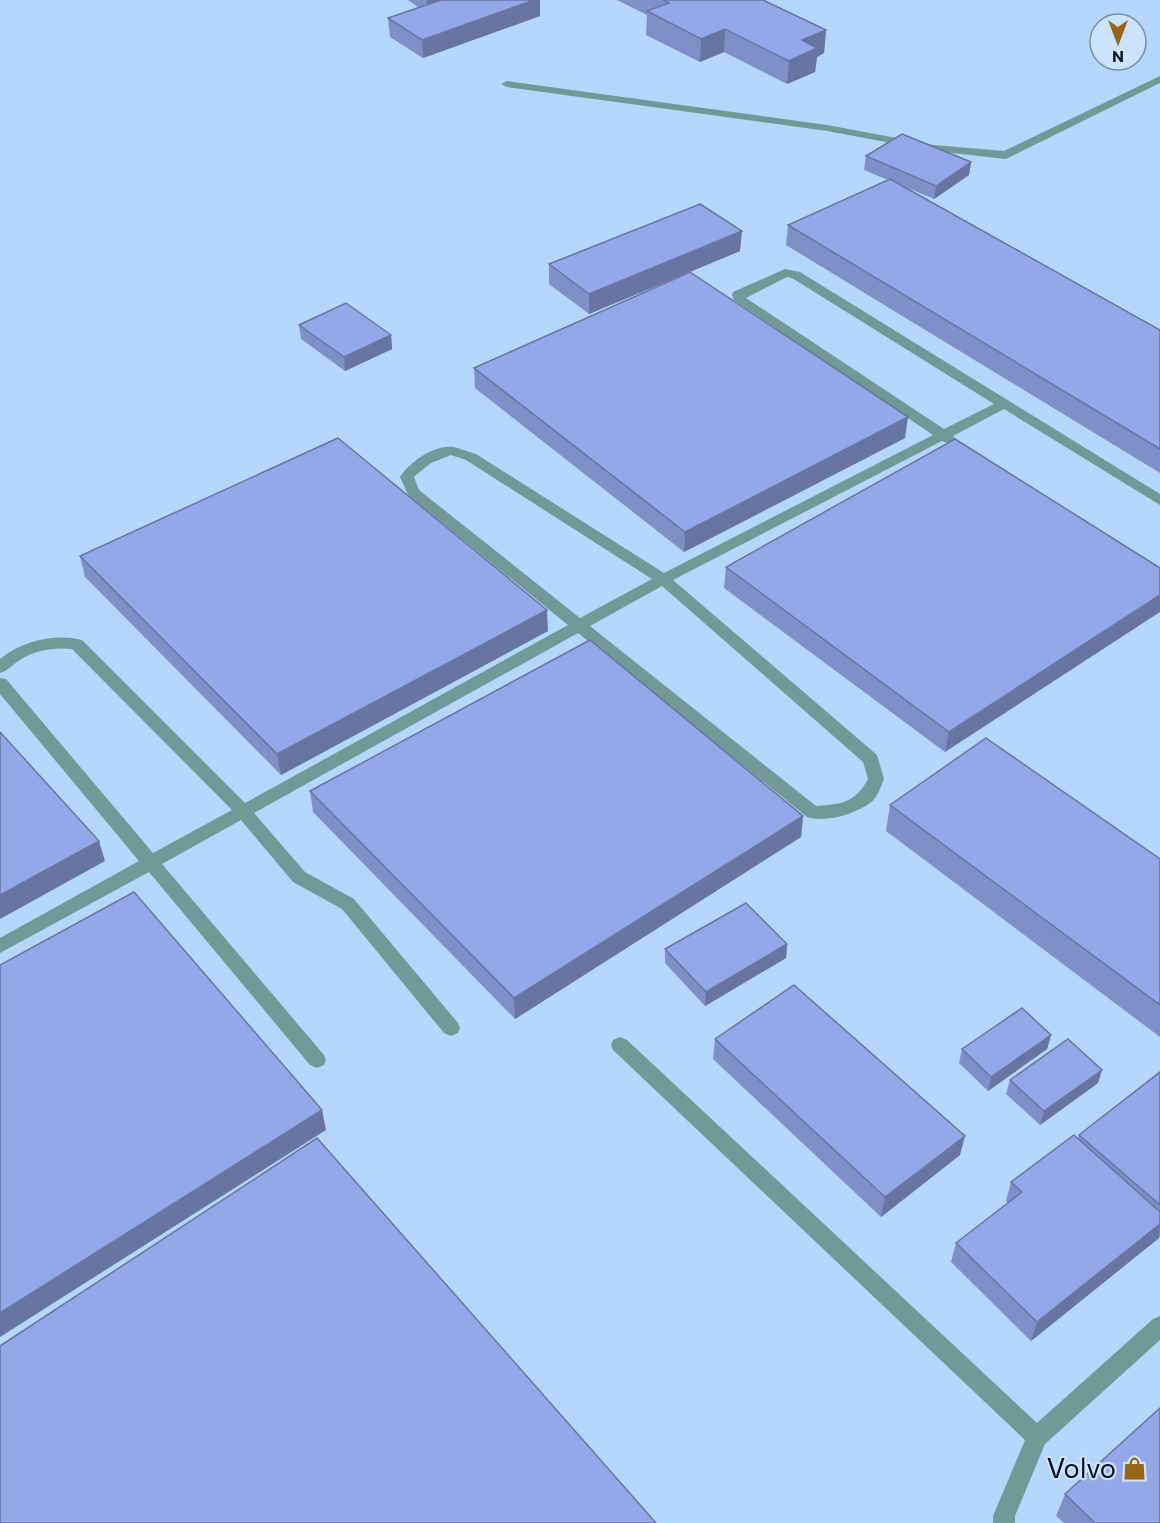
<svg xmlns="http://www.w3.org/2000/svg" width="1160" height="1523" font-family="Commissioner,sans-serif">
<style>
.lines{fill:none;stroke-linecap:round;stroke-linejoin:round}
.service{fill:#719997;fill-rule:evenodd}
.wall{fill:#7f90c8}
.shaded-wall{fill:#6875a3}
.building{fill:#94a7e9;stroke:#6875a3;stroke-width:1.5}
.labels{text-anchor:middle;stroke-width:4.5;stroke-linejoin:round;paint-order:stroke}
.near-poi-label{font-size:27px;fill:#000f25;stroke:#cce3fd;text-anchor:end}
</style>
<rect width="100%" height="100%" fill="#b5d7fd"/>
<g class="lines">
<g class="service">
<path d="M1160 76V83L1006 159 934 151 827 131 507 87 501 84 507 81 827 125 934 145 1004 151Z"/>
<path d="M785 269 800 272 1160 494V505L1004 409 953 436 957 440 955 443 950 444 942 441 673 580 877 755 884 779C881 786 877 799 870 803 855 814 826 823 807 817L578 633 254 813 305 872 354 899 458 1023 460 1028 458 1033 451 1036 444 1033 342 909 293 882 241 820 162 864 324 1055 326 1060 324 1065 317 1068 310 1065 149 872 0 953V938L139 861 0 694V678L6 679 153 853 232 810 72 649C54 647 35 650 20 660 13 664 8 671 0 673V659C21 641 55 633 82 640L245 803 568 625 408 495 400 477C410 462 433 445 453 447 460 448 469 452 476 454L664 573 933 435 734 300 732 295 733 292ZM787 277 792 278 994 404 944 429 746 298ZM451 455 466 460 652 579 580 618 419 490 414 477 416 475 431 463ZM662 586 863 762 868 779C855 803 842 804 816 806L590 626Z"/>
<path d="M620 1037 627 1040 1037 1423 1153 1319 1160 1316V1340L1045 1444 1015 1516V1523H993V1516L1025 1440 613 1050 611 1045 613 1040Z"/>
</g>
</g>
<g class="wall">
<path d="M408 0H540V16L423 58 390 37 388 18 419 8Z"/>
<path d="M617 0H763L826 30 824 53 817 57 815 72 787 84 724 52 700 62 646 35 647 15Z"/>
<path d="M866 156 971 162 969 175 934 199 903 186 1160 330V473L786 245 788 225 888 180 864 170Z"/>
<path d="M740 251 589 314 549 284V264Z"/>
<path d="M299 325 391 335 392 349 345 371 301 339Z"/>
<path d="M474 368 905 438 684 552 475 388Z"/>
<path d="M80 556 548 631 281 775 85 577Z"/>
<path d="M726 567 1160 568 945 752 724 588Z"/>
<path d="M310 791 803 816 801 837 515 1019 313 812Z"/>
<path d="M890 805 1160 859V1037L886 831Z"/>
<path d="M787 944 786 958 705 1006 665 963V949Z"/>
<path d="M1051 1035 1047 1049 988 1091 959 1063 962 1049Z"/>
<path d="M715 1039 960 1155 881 1217 713 1059Z"/>
<path d="M1102 1070 1098 1083 1040 1125 1006 1094 1010 1080Z"/>
<path d="M1160 1072V1236L1159 1238 1031 1341 951 1262 956 1243 1008 1203 1006 1201 1011 1182 1078 1139 1079 1135Z"/>
<path d="M1065 1494 1160 1523H1064L1056 1516Z"/>
</g>
<g class="shaded-wall">
<path d="M427 0H468L428 13Z"/>
<path d="M534 0H540V16L423 58 422 40Z"/>
<path d="M725 29 724 52 700 62 701 39Z"/>
<path d="M826 30 824 53 817 57 815 72 787 84 789 61 802 40Z"/>
<path d="M971 162 969 175 934 199 936 186Z"/>
<path d="M742 231 740 251 589 314V294Z"/>
<path d="M391 335 392 349 345 371 344 357Z"/>
<path d="M908 417 905 438 684 552 685 532Z"/>
<path d="M1160 595V612L945 752 949 732Z"/>
<path d="M547 610 548 631 281 775 277 754Z"/>
<path d="M803 816 801 837 515 1019 514 998Z"/>
<path d="M99 841 105 861 0 919V895Z"/>
<path d="M787 944 786 958 705 1006 706 992Z"/>
<path d="M1051 1035 1047 1049 988 1091 991 1077Z"/>
<path d="M1102 1070 1098 1083 1040 1125 1044 1111Z"/>
<path d="M322 1110 326 1130 0 1337V1313Z"/>
<path d="M965 1136 960 1155 881 1217 885 1197Z"/>
<path d="M1160 1224 1159 1238 1031 1341 1037 1322Z"/>
</g>
<g class="building">
<path d="M441 0H534L422 40 388 18Z"/>
<path d="M663 0H763L826 30 802 40 817 48 789 61 725 29 701 39 647 11 669 3Z"/>
<path d="M902 134 971 162 936 186 866 156Z"/>
<path d="M890 179 1160 330V449L788 225Z"/>
<path d="M700 204 742 231 589 294 549 264Z"/>
<path d="M690 272 908 417 685 532 474 368Z"/>
<path d="M346 303 391 335 344 357 299 325Z"/>
<path d="M338 438 547 610 277 754 80 556Z"/>
<path d="M955 439 1160 568V595L949 732 726 567Z"/>
<path d="M590 640 803 816 514 998 310 791Z"/>
<path d="M0 732 99 841 0 895Z"/>
<path d="M986 738 1160 859V1005L890 805Z"/>
<path d="M134 892 322 1110 0 1313V965Z"/>
<path d="M746 903 787 944 706 992 665 949Z"/>
<path d="M794 985 965 1136 885 1197 715 1039Z"/>
<path d="M1022 1008 1051 1035 991 1077 962 1049Z"/>
<path d="M1068 1039 1102 1070 1044 1111 1010 1080Z"/>
<path d="M1160 1072V1205L1079 1135Z"/>
<path d="M1074 1135 1160 1212V1224L1037 1322 956 1243 1022 1192 1011 1182Z"/>
<path d="M317 1138 656 1523H0V1346Z"/>
<path d="M1160 1408V1523H1095L1065 1494Z"/>
</g>
<defs>
<symbol id="shop-bare" viewBox="-9 -9 18 18"><path d="M-5-2.5h2.3a2.7 3.5 0 0 1 5.4 0H5L5.5 6h-11ZM-1.5-2.5h3a1.5 2.3 0 0 0-3 0Z" fill="#976418" stroke="#cce3fd" stroke-width="2.5" paint-order="stroke"/></symbol>
</defs>
<g fill-rule="evenodd">
<use href="#shop-bare" x="1118" y="1452" width="33" height="33"/>
</g>
<g class="labels">
<g class="near-poi-label">
<text x="1116" y="1478">Volvo</text>
</g>
</g>
<g transform="translate(1118 42) rotate(180)"><circle r="28" fill="#cce3fd" stroke="#7a8ea7" stroke-width="1.5"/>
<path d="M0-4.5L10 22L0 15L-10 22Z" fill="#976418"/>
<text y="-9" font-size="16" font-weight="bold" text-anchor="middle" fill="#000f25">N</text>
</g>
</svg>
